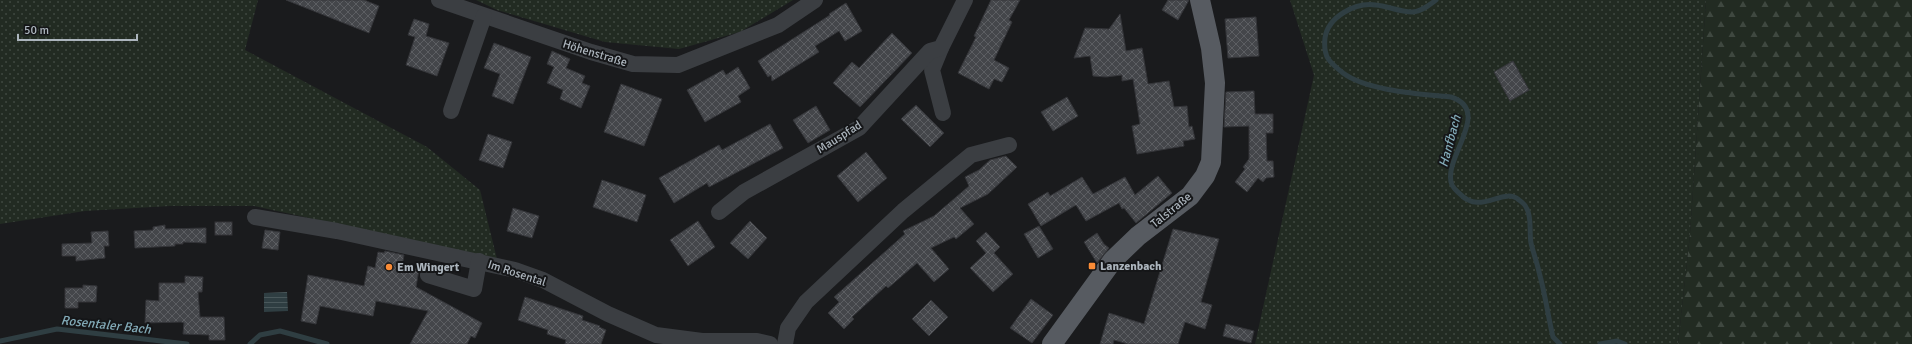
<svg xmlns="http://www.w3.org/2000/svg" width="1912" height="344" font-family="Signika,sans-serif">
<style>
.grass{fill:url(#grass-dots)}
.forest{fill:url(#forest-firs)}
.water{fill:url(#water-rules)}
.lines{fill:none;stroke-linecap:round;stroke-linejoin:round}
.stream{stroke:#2f3e42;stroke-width:5}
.building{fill:url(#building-cross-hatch);stroke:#343539}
.minor{stroke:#3b3e42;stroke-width:16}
.major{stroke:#575b61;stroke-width:20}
.poi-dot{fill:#f98b36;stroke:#151618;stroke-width:1.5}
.labels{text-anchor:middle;stroke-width:4;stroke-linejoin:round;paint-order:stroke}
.street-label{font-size:12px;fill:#acb5bd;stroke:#151618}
.poi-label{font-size:12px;font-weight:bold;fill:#acb5bd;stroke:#151618;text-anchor:start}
.water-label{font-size:13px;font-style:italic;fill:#83abb8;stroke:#151618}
</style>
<defs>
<pattern id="grass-dots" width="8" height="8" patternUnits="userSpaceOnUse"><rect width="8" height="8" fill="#222b22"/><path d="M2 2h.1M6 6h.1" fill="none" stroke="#3f4840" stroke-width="1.8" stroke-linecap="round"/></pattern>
<pattern id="forest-firs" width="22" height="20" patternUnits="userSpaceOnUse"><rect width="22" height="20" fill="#222b22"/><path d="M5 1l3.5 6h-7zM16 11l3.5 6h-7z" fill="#3f4840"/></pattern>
<pattern id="water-rules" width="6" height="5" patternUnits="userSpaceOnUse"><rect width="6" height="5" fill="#2f3e42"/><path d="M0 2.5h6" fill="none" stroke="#4a585b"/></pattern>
<pattern id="building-cross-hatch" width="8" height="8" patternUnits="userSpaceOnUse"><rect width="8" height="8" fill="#44464a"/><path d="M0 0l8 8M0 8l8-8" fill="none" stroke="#5c5e62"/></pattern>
</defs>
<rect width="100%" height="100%" fill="#1a1b1d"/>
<g class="grass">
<path d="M0 0H258L245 50 427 147 480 190 497 259 254 206H170L85 211 0 224Z"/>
<path d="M476 0H793L740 32 679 49 605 42 497 10Z"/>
<path d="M1290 0H1706L1690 234 1678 344H1255L1314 75Z"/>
</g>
<path class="forest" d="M1706 0H1912V344H1678L1690 234Z"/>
<path class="water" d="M287 292 288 311 264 312V293Z"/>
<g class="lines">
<g class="stream">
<path d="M1436 0C1429 5 1421 12 1412 12 1400 12 1387 6 1376 5 1355 2 1328 17 1325 38 1323 57 1329 62 1343 73 1367 91 1421 94 1451 97 1494 111 1441 159 1452 185 1454 189 1457 191 1460 194 1481 216 1503 186 1519 200 1522 202 1526 206 1527 209 1532 218 1529 233 1531 243 1533 252 1537 262 1539 272 1545 293 1548 316 1553 337L1560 344"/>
<path d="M0 341 57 329 187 344"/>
<path d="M250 344 260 335 280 331 327 344"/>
<path d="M1600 344 1617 341 1625 344"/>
</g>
</g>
<g class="building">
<path d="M286 0H364L379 6 369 33Z"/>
<path d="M991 0H1020L1009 20 1012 22 994 60 1009 68 1002 82 994 79 989 89 958 73 976 37 974 36Z"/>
<path d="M1168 0H1189L1178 20 1162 10Z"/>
<path d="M846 3 862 31 845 41 839 31 815 46 819 52 772 81 771 75 768 77 758 61 813 26 830 15 829 14Z"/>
<path d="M1120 14 1126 51 1142 48 1148 84 1169 81 1174 107 1187 106 1189 127 1192 126 1195 139 1183 141 1184 146 1137 154 1132 126 1140 124 1133 79 1122 81V75L1106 77 1093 76 1090 56 1074 58 1085 28 1109 29Z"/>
<path d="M1256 17 1259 56 1228 58 1225 19Z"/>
<path d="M414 19 429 24 426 36 449 43 437 76 406 65 415 37 408 35Z"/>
<path d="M892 33 912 53 860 107 833 83 852 62 859 68Z"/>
<path d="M494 43 531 57 513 104 492 96 500 74 484 68Z"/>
<path d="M552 51 570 59 566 68 585 76 582 83 590 86 581 108 560 99 563 90 547 83 554 67 547 64Z"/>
<path d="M1513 61 1529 90 1510 101 1494 72Z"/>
<path d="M738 67 750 88 738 96 741 102 705 122 687 90 723 70 726 75Z"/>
<path d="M621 84 662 99 644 146 604 132Z"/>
<path d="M1254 91 1255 114H1273V133H1266L1267 161H1273L1274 177 1266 178 1263 182 1258 178 1247 192 1235 182 1245 169 1243 167 1249 159V126L1224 127 1226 92Z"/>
<path d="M1067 97 1078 116 1053 131 1041 112Z"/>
<path d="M916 105 944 133 930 147 901 119Z"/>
<path d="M816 106 830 130 808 143 793 120Z"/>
<path d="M770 124 783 148 709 187 707 183 674 203 659 178 719 145 722 150Z"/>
<path d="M488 134 512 142 503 168 479 160Z"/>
<path d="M866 152 887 178 858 202 837 176Z"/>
<path d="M1006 156 1017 167 988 194 960 208 974 224 956 239 954 237 931 248 949 269 934 282 917 263 888 288 886 286 852 317 854 319 844 329 828 313 839 302 834 297 905 234 903 231 934 216 969 186 965 177 979 170 990 160Z"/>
<path d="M1158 176 1172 193 1136 223 1124 208 1122 209 1119 203 1086 221 1076 205 1041 226 1028 204 1048 192 1050 196 1082 177 1093 194 1125 177 1135 195Z"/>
<path d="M602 180 646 195 637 222 593 207Z"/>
<path d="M513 208 539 216 532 238 507 231Z"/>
<path d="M698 221 715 247 688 266 670 240Z"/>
<path d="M750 221 767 238 748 259 730 243Z"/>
<rect x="215" y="222" width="17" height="13"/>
<path d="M165 225V229L206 228V243L183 242V244H175V246L135 248 134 231 153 230V227Z"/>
<path d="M1039 226 1053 249 1038 258 1024 234Z"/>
<path d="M1173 229 1219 239 1201 302 1212 305 1205 329 1185 322 1178 344H1128L1114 340 1113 344H1100L1109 313 1144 324Z"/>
<path d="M265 230 280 232 278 250 262 248Z"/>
<path d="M108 231 109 246H104L105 258 76 261V256H62V244L92 243 91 232Z"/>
<path d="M986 232 1000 247 994 253 1013 274 993 292 970 268 986 253 976 241Z"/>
<path d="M1097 233 1104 244 1109 248 1097 263 1084 242Z"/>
<path d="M385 251 404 255 402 266 419 269 416 287 482 323 475 338 471 336 467 344H410L428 311 376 301 373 316 320 306 316 324 301 321 308 275 364 286 368 266 375 268 378 252 384 253Z"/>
<path d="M185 276 203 277 202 292H198L200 317H224L225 340H209V335L183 334 184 323 181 322 145 323 146 300 159 301V283H185Z"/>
<path d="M83 285 97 286 96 302H78V308H65V288H83Z"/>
<path d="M525 297 583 316 582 320 600 326 599 327 606 330 601 344H565L566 340 547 334 548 330 518 320Z"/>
<path d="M1031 299 1053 315 1032 343 1010 328Z"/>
<path d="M931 300 948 317 929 336 912 319Z"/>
<path d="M1226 324 1254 331 1251 343 1223 336Z"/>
</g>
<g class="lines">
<g class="minor">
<path d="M439 0 591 52 633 64 678 65 778 25 815 0"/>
<path d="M941 48 932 70 943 113"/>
<path d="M451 111 484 16"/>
<path d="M719 212 744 192 859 128 930 51 941 48 965 0"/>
<path d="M255 217 337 231 515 270 543 280 608 314 656 335 702 341H757L770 344"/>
<path d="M428 275 474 289 479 261"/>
<path d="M785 344 788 328 806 302 903 211 971 155 1009 145"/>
</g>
<path class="major" d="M1052 344 1113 260 1138 236 1190 196 1205 176 1211 162 1215 83 1211 48 1200 0"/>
</g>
<g class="poi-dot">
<rect x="1088" y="262" width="8" height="8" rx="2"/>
<circle cx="389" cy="267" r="4"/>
</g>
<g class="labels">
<g class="street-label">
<text transform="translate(595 53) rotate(17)" y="4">Höhenstraße</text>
<text transform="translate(839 137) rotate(-32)" y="4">Mauspfad</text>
<text transform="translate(1171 210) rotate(-39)" y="4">Talstraße</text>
<text transform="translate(517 273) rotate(18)" y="4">Im Rosental</text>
</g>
<g class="poi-label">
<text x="1100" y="270">Lanzenbach</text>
<text x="397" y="271">Em Wingert</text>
</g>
<g class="water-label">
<text transform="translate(1449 141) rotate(-75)" y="5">Hanfbach</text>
<text transform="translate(106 324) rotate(6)" y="5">Rosentaler Bach</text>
</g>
</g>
<path d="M18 34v6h119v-6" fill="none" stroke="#acb5bd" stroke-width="2"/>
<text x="24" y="34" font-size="12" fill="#acb5bd" stroke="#151618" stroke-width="3" paint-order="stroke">50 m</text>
</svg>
